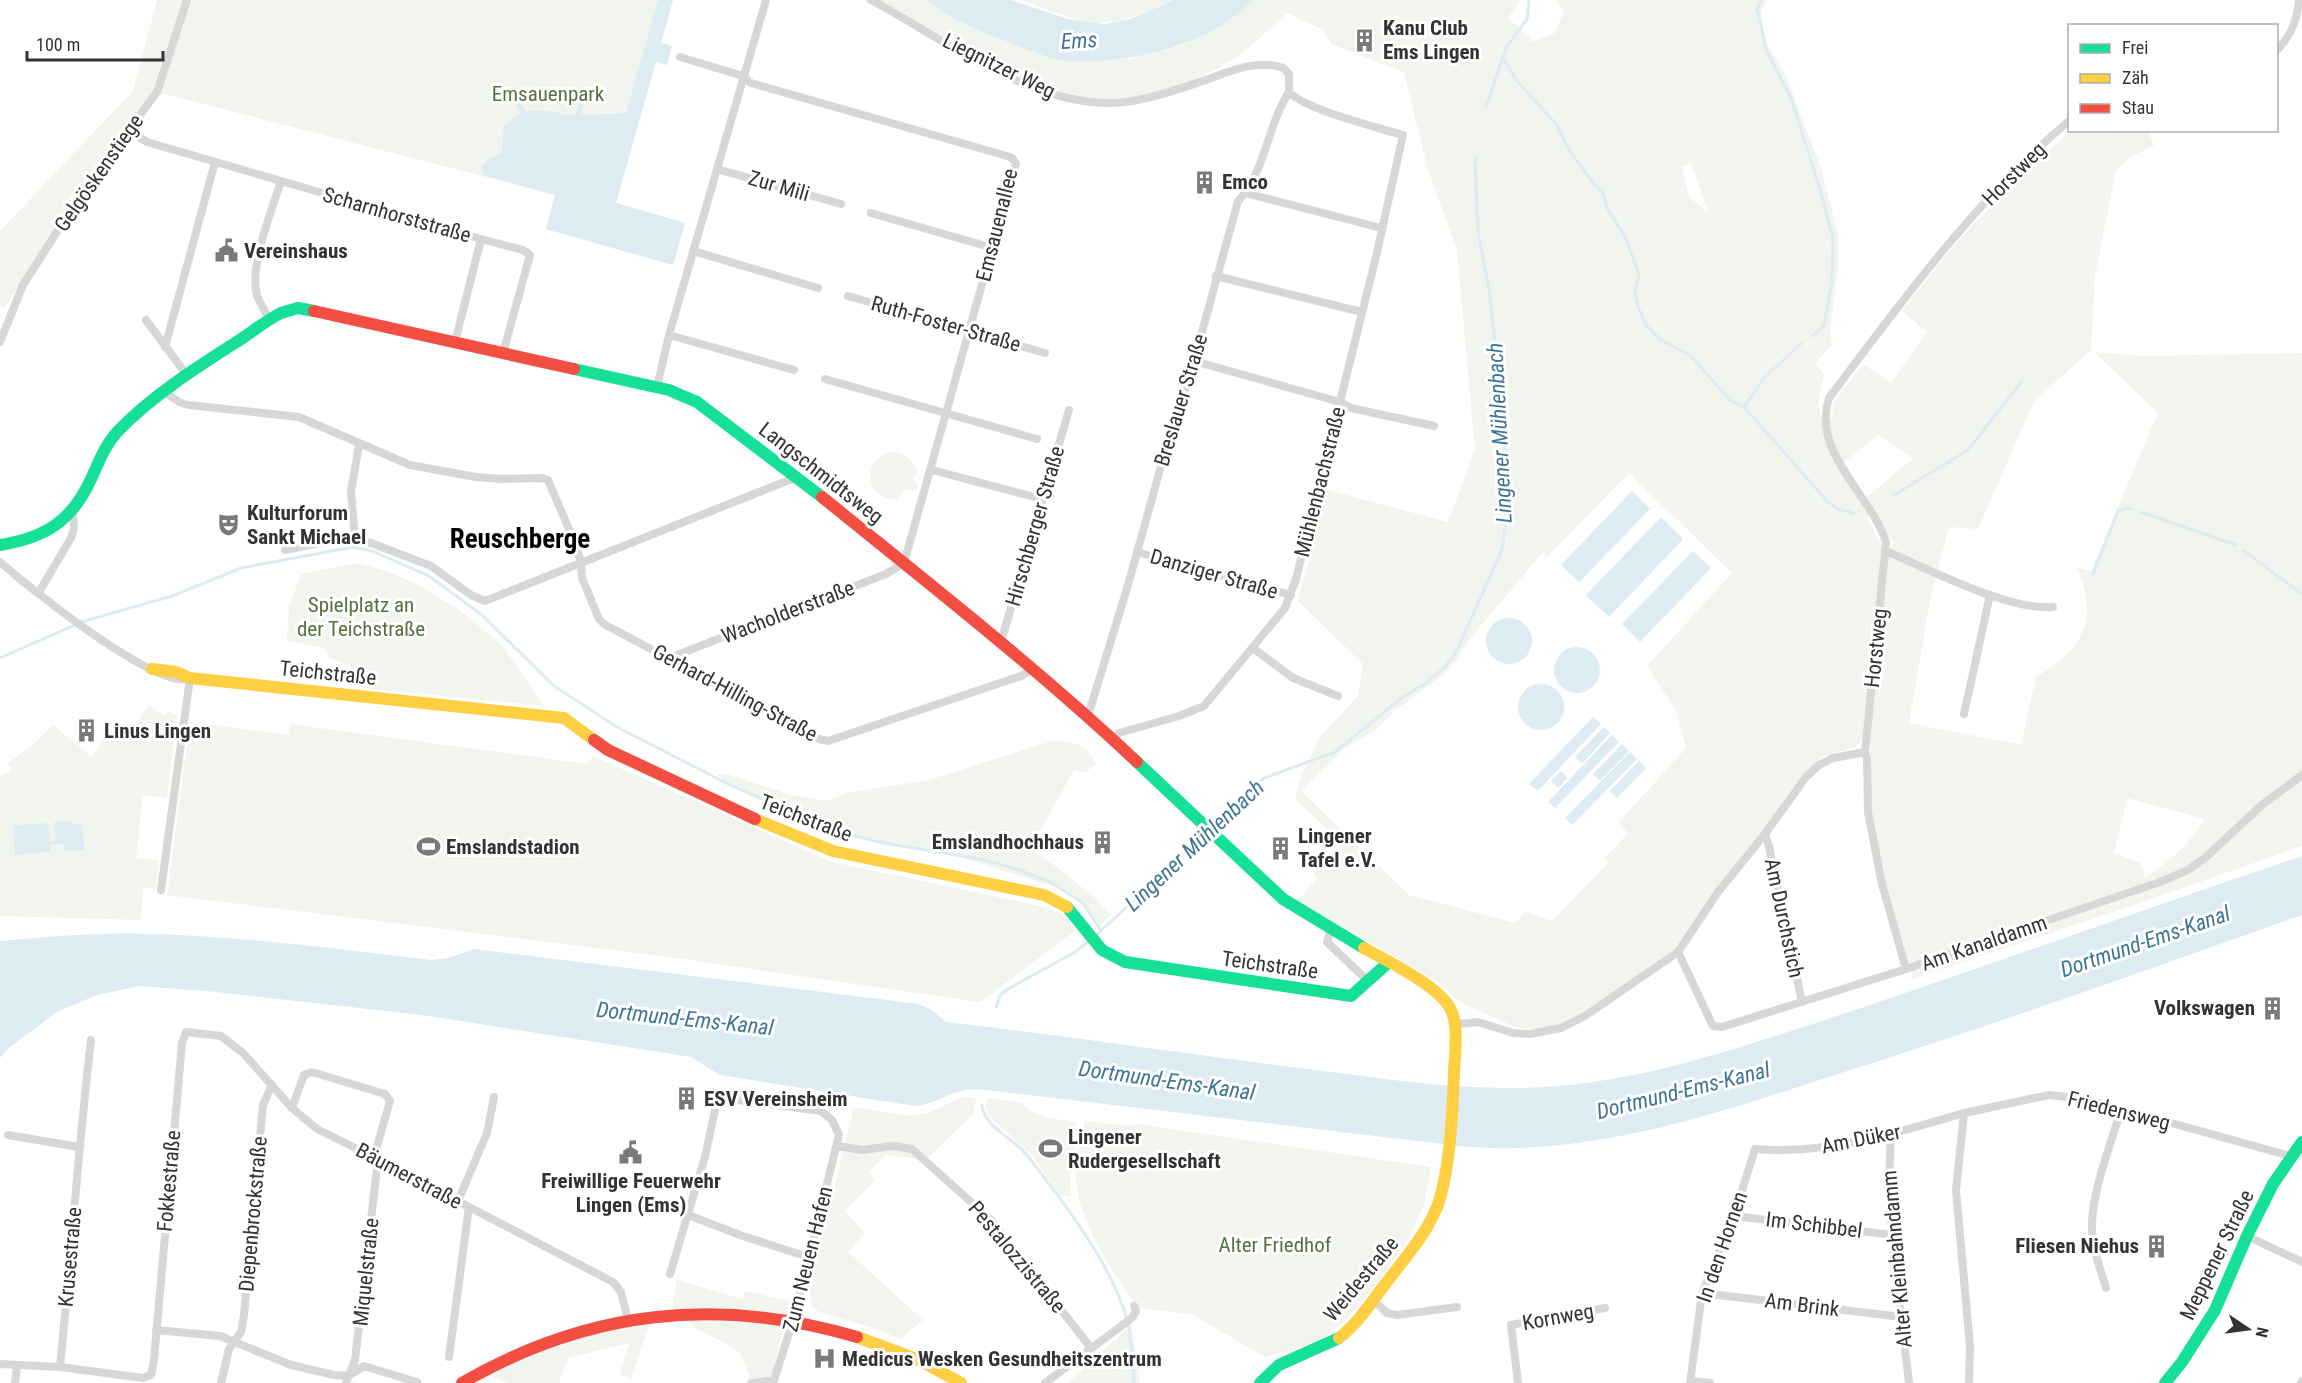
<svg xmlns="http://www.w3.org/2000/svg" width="2302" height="1383" font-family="'Roboto Condensed',sans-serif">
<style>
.green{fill:#f1f5ed;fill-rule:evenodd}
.water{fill:#ddebf3}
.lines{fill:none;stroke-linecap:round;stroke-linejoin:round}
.stream{stroke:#ddebf3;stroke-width:3}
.street{stroke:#d7d7d7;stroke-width:8}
.fast{stroke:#16e098;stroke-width:12}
.slow{stroke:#ffcf43;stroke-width:12}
.jam{stroke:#f24e42;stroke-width:12}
.labels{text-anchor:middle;stroke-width:6;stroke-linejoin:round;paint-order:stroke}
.poi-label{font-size:21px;font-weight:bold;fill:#333;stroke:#fff;text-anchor:start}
.street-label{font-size:21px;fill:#333;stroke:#fff}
.park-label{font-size:21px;fill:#56703f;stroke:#fff}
.water-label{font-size:22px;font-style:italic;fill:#3f7597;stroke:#fff}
.district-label{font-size:27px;font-weight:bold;fill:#000;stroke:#fff}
</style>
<rect width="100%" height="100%" fill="#fff"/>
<g class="green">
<path d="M157 0H673L616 203 685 223 673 265 546 229 555 195 157 92 69 199 75 201 5 307 0 306V231L133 91Z"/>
<path d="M876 0H927L962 22 991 35 1039 54 1076 62 1129 59 1182 45 1227 22 1253 0H1520L1508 18 1531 38V42L1554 34 1564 12 1557 0H1767L1761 11 1764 40 1785 73 1821 168 1838 234V270L1830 329 1832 345 1815 363 1824 375 1818 403 1822 421H1831L1835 400 1863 364 1891 383 1927 332 1902 311C1924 284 1945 255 1969 229 2001 194 2035 162 2071 131H2148L2154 146 2132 156 2116 170 2095 276 2091 350 2034 401 1978 529 1949 527 1931 594 1909 723 2021 745 2036 677C2084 649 2099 620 2077 567L2091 571 2158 413 2094 352 2143 356 2302 353V846L2108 914 1912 979 1911 971 2136 895 2143 882 2135 889 1913 965 1908 961C1895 912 1875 862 1872 811 1865 724 1879 638 1888 552L1894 543 1867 500 1868 521 1882 546 1876 626 1862 740 1855 747 1822 757 1803 775 1673 958 1585 1015 1543 1031 1515 1027 1460 1002 1440 983 1297 901 1317 879 1313 874 1340 847 1331 833 1295 799 1300 780 1320 737 1358 696 1363 664 1298 601 1328 490 1448 522 1475 450 1457 250 1427 167 1404 72 1331 44 1323 30 1287 13C1268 30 1249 50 1227 63 1170 98 1100 110 1037 86 1016 78 995 66 974 57L968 50ZM1691 162V163L1708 212 1689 197 1682 167ZM1878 435 1913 458 1866 498 1844 462ZM1629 473 1732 573 1647 666 1676 710 1686 748 1619 822 1628 833 1605 858 1608 863 1552 921 1525 912 1515 923 1409 895 1301 791 1345 748 1373 732 1396 710 1443 675 1457 660 1468 641 1543 552 1547 557ZM2127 798 2205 819C2189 844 2169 862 2145 878L2140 863 2114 853Z"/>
<path d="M1022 0H1172C1146 13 1115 27 1085 21 1064 17 1042 7 1022 0Z"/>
<path d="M893 452C905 453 914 460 917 472L913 479 918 484 916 491 905 489 897 499 885 498 876 492C863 476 872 455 893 452Z"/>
<path d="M356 563 383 570 417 584 458 609 501 644 544 706 365 688C357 665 351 666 330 658L326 648 287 641 289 607 301 574Z"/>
<path d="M149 705 153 707 152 710 166 715 167 711 177 715 167 798 143 795 136 858 159 860 156 888H143L141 920 0 916V776L11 771 8 763 33 745 53 725 92 757 113 728 130 741 138 730 134 727ZM72 822 65 851 64 844 49 845 50 852 13 825 48 823 49 841 56 840Z"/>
<path d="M190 722 288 735 290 724 587 764 593 756 832 862 1045 907 1061 914 1076 930 980 1002 669 957 167 895Z"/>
<path d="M1052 741C1076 743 1085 742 1096 764L1086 772 1074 770 1030 849 1057 867 1094 897 1109 913 1111 915 1099 926 1084 904 1052 886 937 850 883 843 836 831 730 785 717 774H727L791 795 826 801 848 793 929 780Z"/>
<path d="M962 1097 976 1098 973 1114 926 1160 886 1155 870 1171 874 1181 845 1211 865 1233 848 1252 923 1320 900 1339 873 1328 819 1312 811 1305 810 1288 853 1111 857 1108 912 1116 928 1113Z"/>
<path d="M987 1098 1022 1103 1030 1111 1045 1117 1075 1122 1077 1134 1070 1176 1071 1197 1059 1195 1033 1156 988 1115 986 1108Z"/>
<path d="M1085 1121 1129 1126 1137 1124 1431 1167C1428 1180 1427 1195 1423 1207 1410 1244 1358 1314 1326 1336 1308 1348 1285 1351 1265 1357L1191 1314 1138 1308C1113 1272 1077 1221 1076 1176 1076 1158 1082 1139 1085 1121Z"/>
<path d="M677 1280 743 1299 745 1291 793 1302 780 1340 770 1383H746L749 1375 741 1354 729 1345 697 1329 672 1307Z"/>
<path d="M652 1316 631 1379 620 1374 629 1343 568 1358 559 1383H508L484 1373 528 1349Z"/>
<path d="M1131 1325 1140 1383H1068Z"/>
</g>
<g class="water">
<path d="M658 0H673L661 43 672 46 667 65 656 62 616 203 685 223 673 265 546 229 555 195 483 175 481 165 502 152 504 126 520 114 512 93 513 90 516 91 525 111H548L575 116 581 94 584 93 585 96 581 115 626 113Z"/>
<path d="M927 0H1010L1068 19 1105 24 1130 19 1174 0H1253C1245 7 1237 15 1228 21 1190 49 1107 68 1061 60 1040 56 1020 46 1000 39 974 28 948 18 927 0Z"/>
<path d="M1632 491 1650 509 1579 582 1561 565Z"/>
<path d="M1661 517 1683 539 1609 617 1586 595Z"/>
<path d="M1693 551 1711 568 1640 642 1622 624Z"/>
<circle cx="1509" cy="641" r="23"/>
<circle cx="1577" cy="670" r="23"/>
<circle cx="1541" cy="707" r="23"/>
<path d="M1593 717 1601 724 1538 791 1529 784Z"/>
<path d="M1604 727 1610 733 1582 764 1575 757Z"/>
<path d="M1612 735 1619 742 1555 808 1548 802Z"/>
<path d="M1622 744 1629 751 1600 781 1593 774Z"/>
<path d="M1630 752 1637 759 1572 825 1565 818Z"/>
<path d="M1639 761 1646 768 1617 798 1610 791Z"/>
<path d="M1561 771 1568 778 1558 788 1551 781Z"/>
<path d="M72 821 73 824H82L84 850 65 851 64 844 50 845V852L15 855 13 825 48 823 50 841 56 840 54 822Z"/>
<path d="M2302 856V915C2151 968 2000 1023 1847 1071 1724 1111 1599 1156 1468 1147L977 1089C951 1089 936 1105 915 1106L720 1075 691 1057 422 1015 217 992 140 986 97 995 57 1012 10 1047 0 1058V941C48 937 97 932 146 934 242 936 337 949 432 960L448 958 474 949 919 1004 930 1009 946 1022C1067 1036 1188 1054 1308 1069 1378 1078 1447 1089 1518 1088 1635 1087 1747 1045 1858 1009 2006 959 2154 906 2302 856Z"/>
</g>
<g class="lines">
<g class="stream">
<path d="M1762 0 1757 9 1767 52 1791 98 1819 186 1833 239 1832 279 1824 326 1812 336"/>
<path d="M1503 58 1517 81 1556 124 1571 153 1594 184 1602 191 1607 208 1625 237 1636 266 1639 275 1635 292 1638 307 1646 325 1661 340 1690 355 1730 400 1744 407 1826 500 1838 509 1853 513"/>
<path d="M1486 107 1506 48 1527 19 1529 0"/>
<path d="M1744 407 1764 378 1802 343"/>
<path d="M1894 495 1968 450 2022 381"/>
<path d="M2141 512 2236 545"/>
<path d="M2244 551 2302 594"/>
<path d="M2093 574 2118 511 2126 508 2131 509"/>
<path d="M81 622 172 596 241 568 353 547 372 551 429 576 482 615 554 686 617 727 730 785 835 831 883 843 980 859 1020 870 1054 884 1083 903 1101 931"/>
<path d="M0 658 75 625"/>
<path d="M1210 826 1264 778 1335 752 1404 696 1423 685 1445 667 1456 652 1502 550 1505 527 1506 467 1502 403 1489 289 1478 233 1475 158"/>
<path d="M1095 936 1149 887 1206 831"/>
<path d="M996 1007 1000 995 1008 989 1075 952 1090 940"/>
<path d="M982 1105C983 1124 1008 1136 1020 1148 1028 1155 1034 1165 1041 1173 1072 1214 1107 1261 1124 1310 1132 1333 1132 1359 1134 1383"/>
</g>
<g class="street">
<path d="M871 0C945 39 1037 112 1125 102 1150 99 1176 90 1200 82 1226 73 1256 58 1283 68L1289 74V92"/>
<path d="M2276 51C2291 36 2297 21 2299 0"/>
<path d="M128 130 147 142 481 239 455 342"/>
<path d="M717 169 841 204"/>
<path d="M1245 193 1381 228"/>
<path d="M871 213 993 248"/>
<path d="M481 239 523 250 530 255 503 353"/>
<path d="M693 251 818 288"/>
<path d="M1216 276 1362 312"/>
<path d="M848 296 1045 353"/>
<path d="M146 320 186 374"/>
<path d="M270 320C265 312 260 304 257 295 249 266 272 210 281 181"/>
<path d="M669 335 794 370"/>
<path d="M0 342 23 285 76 202 157 92 187 0"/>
<path d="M165 347 215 162"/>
<path d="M1194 361 1340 402 1351 408 1434 426"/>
<path d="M825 379 1037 439"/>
<path d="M657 387 669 335 766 0"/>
<path d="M163 391 179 402 188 405 299 417 410 465 476 477 502 479 542 478 548 480 574 541 581 562 582 578 599 619 604 624 819 739 828 741 1021 676 1033 669"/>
<path d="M932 470 1042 499"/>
<path d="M355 539 351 492 359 445"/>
<path d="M285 550 344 538 371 543 431 566 471 595 485 601 797 477"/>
<path d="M1886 551C1928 569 2009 611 2053 607"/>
<path d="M1137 552 1291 595"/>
<path d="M0 562C27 586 160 693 190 678L161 890"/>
<path d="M39 592 71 538 74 528 73 513"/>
<path d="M1001 642 1069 410"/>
<path d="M1253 648 1293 678 1338 696"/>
<path d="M669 658 886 574 904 563 1016 163 1012 158 1007 156 751 83 743 76 680 57"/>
<path d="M1964 714 1990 595"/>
<path d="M1088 716 1128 585 1166 448 1194 361 1238 201C1266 171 1267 126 1289 92"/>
<path d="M1114 740 1119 733 1179 716 1204 706 1285 608 1296 579 1376 257 1403 135C1376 127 1306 110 1289 92"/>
<path d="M1765 834 1769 846 1802 1002"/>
<path d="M1332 926 1327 942 1369 982"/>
<path d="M1678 952 1713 1026 1722 1027 1906 969 2160 882 2188 870 2206 857 2263 804 2302 775"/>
<path d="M1906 969 1882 884 1868 812 1867 759 1865 752 1886 542C1871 494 1811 453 1829 398 1902 301 1976 199 2070 120"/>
<path d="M1455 1024 1478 1022 1513 1033 1530 1034 1561 1028 1585 1016 1678 952 1718 892 1765 834 1806 777 1819 765 1833 758 1865 752"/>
<path d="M292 1108 304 1075 312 1072 385 1094 390 1101 374 1157"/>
<path d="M8 1135 79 1147"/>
<path d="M1891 1135C1885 1217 1900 1301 1909 1383"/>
<path d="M837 1146 862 1150 893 1146 912 1149 991 1220 1091 1348"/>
<path d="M458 1201 487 1133 494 1097"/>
<path d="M688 1215 740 1235 808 1257"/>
<path d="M1734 1216 1893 1235"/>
<path d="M2247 1236 2302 1262"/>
<path d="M670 1274 705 1157 716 1105 723 1098 821 1111 832 1120 839 1135 793 1321 773 1383"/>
<path d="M2106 1288C2100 1268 2091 1245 2092 1223 2093 1189 2111 1143 2121 1110"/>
<path d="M1702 1293 1902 1317"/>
<path d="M1373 1300 1387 1313 1397 1315 1457 1307"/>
<path d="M156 1330 220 1336 291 1365 334 1375 348 1376 364 1366 417 1382"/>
<path d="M449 1357 469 1207"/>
<path d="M0 1364 60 1367 143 1378 151 1375 154 1360 182 1043 186 1032 221 1036 243 1053 292 1108 317 1129 410 1175 469 1207 613 1282 621 1292 628 1320"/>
<path d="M60 1367C71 1258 78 1149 91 1040"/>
<path d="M1691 1381 1710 1383"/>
<path d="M15 1383 17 1366"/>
<path d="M221 1383 229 1349 241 1332 244 1315 263 1105 272 1085"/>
<path d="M346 1383 355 1360 378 1159"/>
<path d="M752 1383 768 1381 772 1383"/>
<path d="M1045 1383 1132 1318 1136 1311 1134 1306"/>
<path d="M1518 1383 1511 1325 1605 1308"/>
<path d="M1690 1383 1702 1293 1734 1216 1755 1149C1826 1155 1897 1133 1964 1113"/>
<path d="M1969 1383 1970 1347 1956 1190 1964 1113 2049 1095 2085 1099 2290 1156"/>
<path d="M2301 1383 2302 1381"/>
</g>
<g class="fast">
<path d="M574 369 669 390 697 402 822 497"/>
<path d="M0 545C45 538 72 521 91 479 99 462 105 445 118 431 152 396 194 369 235 343 251 333 265 321 281 313L298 308 314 311"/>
<path d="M1137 762 1283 899 1364 948"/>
<path d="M1067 907 1102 950 1125 962 1351 996 1389 962"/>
<path d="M1260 1383 1279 1365 1339 1338"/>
<path d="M2165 1383 2182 1362 2215 1310 2247 1236 2273 1184 2302 1142"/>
</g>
<g class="slow">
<path d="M152 669 176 672 190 678 564 718 594 740"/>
<path d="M755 819 833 851 1044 895 1067 907"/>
<path d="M857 1337 919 1360 961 1383"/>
<path d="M1339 1338C1359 1323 1371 1302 1386 1283 1404 1259 1426 1235 1437 1207 1450 1173 1453 1108 1454 1071 1455 1052 1459 1024 1450 1008 1437 985 1387 961 1364 948"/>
</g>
<g class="jam">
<path d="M314 311 574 369"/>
<path d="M822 497C928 583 1037 668 1137 762"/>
<path d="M594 740 608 750 755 819"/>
<path d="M462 1383C588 1310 717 1296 857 1337"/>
</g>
</g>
<defs>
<symbol id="building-bare" viewBox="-9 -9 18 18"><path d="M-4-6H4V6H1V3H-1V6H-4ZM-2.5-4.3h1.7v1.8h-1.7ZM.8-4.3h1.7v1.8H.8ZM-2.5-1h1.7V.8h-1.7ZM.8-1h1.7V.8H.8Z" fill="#7a7a7a" stroke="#fff" stroke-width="2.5" paint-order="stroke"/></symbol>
<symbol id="civic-bare" viewBox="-9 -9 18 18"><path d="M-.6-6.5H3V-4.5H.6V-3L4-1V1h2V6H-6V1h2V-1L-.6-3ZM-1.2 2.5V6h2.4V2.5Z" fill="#7a7a7a" stroke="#fff" stroke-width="2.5" paint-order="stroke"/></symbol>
<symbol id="theatre-bare" viewBox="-9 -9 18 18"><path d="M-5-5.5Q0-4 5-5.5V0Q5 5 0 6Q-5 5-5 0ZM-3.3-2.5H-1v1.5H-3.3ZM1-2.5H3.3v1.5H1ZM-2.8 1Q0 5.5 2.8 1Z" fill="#7a7a7a" stroke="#fff" stroke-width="2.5" paint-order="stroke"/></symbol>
<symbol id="stadium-bare" viewBox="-9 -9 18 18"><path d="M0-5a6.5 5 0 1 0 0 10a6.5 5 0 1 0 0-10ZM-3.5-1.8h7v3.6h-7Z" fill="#7a7a7a" stroke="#fff" stroke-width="2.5" paint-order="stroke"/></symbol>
<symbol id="hospital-bare" viewBox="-9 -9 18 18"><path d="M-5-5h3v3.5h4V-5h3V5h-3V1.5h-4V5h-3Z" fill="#7a7a7a" stroke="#fff" stroke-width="2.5" paint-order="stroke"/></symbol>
</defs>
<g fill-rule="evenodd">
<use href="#building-bare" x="1348" y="24" width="33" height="33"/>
<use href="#building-bare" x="1188" y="166" width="33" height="33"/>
<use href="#civic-bare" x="210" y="234" width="33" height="33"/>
<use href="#theatre-bare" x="212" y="508" width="33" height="33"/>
<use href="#building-bare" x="70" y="714" width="33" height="33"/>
<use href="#building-bare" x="1086" y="826" width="33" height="33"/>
<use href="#stadium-bare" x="412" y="830" width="33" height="33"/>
<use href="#building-bare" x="1264" y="832" width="33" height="33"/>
<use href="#building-bare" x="2256" y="992" width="33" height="33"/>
<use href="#building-bare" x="670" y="1082" width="33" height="33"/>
<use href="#stadium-bare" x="1034" y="1132" width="33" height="33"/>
<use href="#civic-bare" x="614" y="1136" width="33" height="33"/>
<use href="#building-bare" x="2140" y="1230" width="33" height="33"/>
<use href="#hospital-bare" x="808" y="1342" width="33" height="33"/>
</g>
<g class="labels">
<g class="poi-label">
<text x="1383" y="35">Kanu Club<tspan x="1383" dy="24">Ems Lingen</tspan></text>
<text x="1222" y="189">Emco</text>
<text x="244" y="258">Vereinshaus</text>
<text x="247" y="520">Kulturforum<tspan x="247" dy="24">Sankt Michael</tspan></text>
<text x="104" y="738">Linus Lingen</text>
<text x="1298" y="843">Lingener<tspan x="1298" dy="24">Tafel e.V.</tspan></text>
<text x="1084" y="849" text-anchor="end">Emslandhochhaus</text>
<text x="446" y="854">Emslandstadion</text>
<text x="2255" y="1015" text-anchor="end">Volkswagen</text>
<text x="704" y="1106">ESV Vereinsheim</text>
<text x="1068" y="1144">Lingener<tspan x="1068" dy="24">Rudergesellschaft</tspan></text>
<text x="631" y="1188" text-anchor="middle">Freiwillige Feuerwehr<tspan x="631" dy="24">Lingen (Ems)</tspan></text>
<text x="2139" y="1253" text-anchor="end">Fliesen Niehus</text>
<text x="842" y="1366">Medicus Wesken Gesundheitszentrum</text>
</g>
<g class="street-label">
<text transform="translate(999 66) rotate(26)" y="7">Liegnitzer Weg</text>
<text transform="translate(99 173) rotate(-55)" y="7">Gelgöskenstiege</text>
<text transform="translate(2014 174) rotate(-45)" y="7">Horstweg</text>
<text transform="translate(779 186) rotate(16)" y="7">Zur Mili</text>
<text transform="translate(397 215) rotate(16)" y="7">Scharnhorststraße</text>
<text transform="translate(997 225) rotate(-76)" y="7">Emsauenallee</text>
<text transform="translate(946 324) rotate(16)" y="7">Ruth-Foster-Straße</text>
<text transform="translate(1181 400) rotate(-73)" y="7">Breslauer Straße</text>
<text transform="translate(821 473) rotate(38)" y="7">Langschmidtsweg</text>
<text transform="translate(1320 482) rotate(-76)" y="7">Mühlenbachstraße</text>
<text transform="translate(1035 526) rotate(-74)" y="7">Hirschberger Straße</text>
<text transform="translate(1214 574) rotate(16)" y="7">Danziger Straße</text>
<text transform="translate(788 612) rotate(-21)" y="7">Wacholderstraße</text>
<text transform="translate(1876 648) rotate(-84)" y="7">Horstweg</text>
<text transform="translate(328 673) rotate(6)" y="7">Teichstraße</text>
<text transform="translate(735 693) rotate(28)" y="7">Gerhard-Hilling-Straße</text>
<text transform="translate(806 818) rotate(21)" y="7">Teichstraße</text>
<text transform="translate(1784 918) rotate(78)" y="7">Am Durchstich</text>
<text transform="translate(1984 943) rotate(-19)" y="7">Am Kanaldamm</text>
<text transform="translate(1270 965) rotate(8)" y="7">Teichstraße</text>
<text transform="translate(2119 1111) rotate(14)" y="7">Friedensweg</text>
<text transform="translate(1861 1139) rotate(-11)" y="7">Am Düker</text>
<text transform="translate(409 1176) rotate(28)" y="7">Bäumerstraße</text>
<text transform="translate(169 1181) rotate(-85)" y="7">Fokkestraße</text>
<text transform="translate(253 1214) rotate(-85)" y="7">Diepenbrockstraße</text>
<text transform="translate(1814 1225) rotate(7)" y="7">Im Schibbel</text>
<text transform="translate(1722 1247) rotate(-71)" y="7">In den Hornen</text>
<text transform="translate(2217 1255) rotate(-64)" y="7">Meppener Straße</text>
<text transform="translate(70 1257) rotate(-85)" y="7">Krusestraße</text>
<text transform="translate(1017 1257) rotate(50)" y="7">Pestalozzistraße</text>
<text transform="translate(808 1259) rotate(-76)" y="7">Zum Neuen Hafen</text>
<text transform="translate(1897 1259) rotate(-95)" y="7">Alter Kleinbahndamm</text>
<text transform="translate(366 1272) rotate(-84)" y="7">Miquelstraße</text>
<text transform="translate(1361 1279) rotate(-50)" y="7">Weidestraße</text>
<text transform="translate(1802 1305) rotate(7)" y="7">Am Brink</text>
<text transform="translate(1558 1317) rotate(-10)" y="7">Kornweg</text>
</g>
<g class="park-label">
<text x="548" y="101">Emsauenpark</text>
<text x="361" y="612">Spielplatz an<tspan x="361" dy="24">der Teichstraße</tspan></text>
<text x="1275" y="1252">Alter Friedhof</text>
</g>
<g class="water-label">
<text transform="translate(1079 40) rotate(-3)" y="8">Ems</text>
<text transform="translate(1499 433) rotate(-93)" y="8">Lingener Mühlenbach</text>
<text transform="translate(1194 845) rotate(-43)" y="8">Lingener Mühlenbach</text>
<text transform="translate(2145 941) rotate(-19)" y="8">Dortmund-Ems-Kanal</text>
<text transform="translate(685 1018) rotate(6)" y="8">Dortmund-Ems-Kanal</text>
<text transform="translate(1167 1080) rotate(8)" y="8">Dortmund-Ems-Kanal</text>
<text transform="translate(1683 1090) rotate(-14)" y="8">Dortmund-Ems-Kanal</text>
</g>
<g class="district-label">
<text x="520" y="548">Reuschberge</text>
</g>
</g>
<rect x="2068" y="24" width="210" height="108" fill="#ffffff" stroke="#adadad" stroke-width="1.5"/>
<rect x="2080" y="44" width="30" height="9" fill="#16e098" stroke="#adadad" stroke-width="1.5"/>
<text x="2122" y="54" font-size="18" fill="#333333">Frei</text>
<rect x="2080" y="74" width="30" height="9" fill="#ffcf43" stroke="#adadad" stroke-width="1.5"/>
<text x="2122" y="84" font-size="18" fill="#333333">Zäh</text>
<rect x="2080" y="104" width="30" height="9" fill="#f24e42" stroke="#adadad" stroke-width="1.5"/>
<text x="2122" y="114" font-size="18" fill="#333333">Stau</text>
<g transform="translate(2248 1329) rotate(103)" stroke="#ffffff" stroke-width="4.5" paint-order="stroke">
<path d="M0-4.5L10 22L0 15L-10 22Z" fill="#333333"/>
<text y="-9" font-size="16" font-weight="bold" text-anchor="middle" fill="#333333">N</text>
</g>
<path d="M27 51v9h136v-9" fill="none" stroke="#333333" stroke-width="3"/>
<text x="36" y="51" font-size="18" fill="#333333" stroke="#ffffff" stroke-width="4.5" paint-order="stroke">100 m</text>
</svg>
